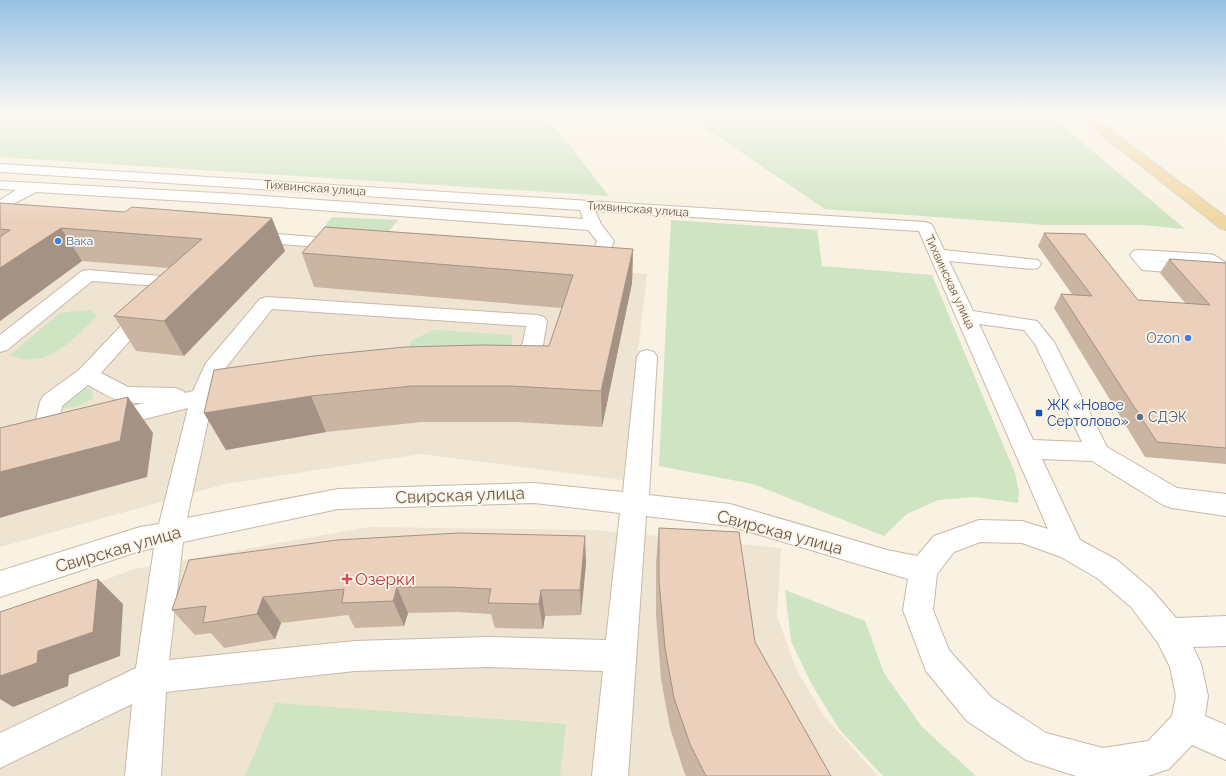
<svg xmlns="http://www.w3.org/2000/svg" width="1226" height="776" font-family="Raleway,sans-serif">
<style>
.residential{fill:#efe3d1}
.green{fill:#cee4c2}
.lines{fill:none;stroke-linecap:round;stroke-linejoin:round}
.minor-casing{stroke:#c7b9aa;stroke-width:2}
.major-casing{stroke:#d6d1cd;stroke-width:2}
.minor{fill:#fff;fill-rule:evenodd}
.major{fill:#f0d7a1;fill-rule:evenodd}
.wall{fill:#cab4a2}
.shaded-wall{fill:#a49284}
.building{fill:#ebd1bc;stroke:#a49284}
.shop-dot{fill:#3f7fe0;stroke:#fcf5e7;stroke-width:1.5}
.transit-dot{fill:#1a4fb4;stroke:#fcf5e7;stroke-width:1.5}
.service-dot{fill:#5c6f8a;stroke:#fcf5e7;stroke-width:1.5}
.health-dot{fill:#e0444e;stroke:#fcf5e7;stroke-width:1.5}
.labels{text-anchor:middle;stroke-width:3.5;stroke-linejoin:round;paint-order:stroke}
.far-street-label{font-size:12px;fill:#6c594b;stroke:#fcf5e7}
.far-shop-label{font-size:12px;fill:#366cbe;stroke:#fcf5e7;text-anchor:start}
.shop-label{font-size:14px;fill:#366cbe;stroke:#fcf5e7;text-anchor:end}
.transit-label{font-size:14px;fill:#164399;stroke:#fcf5e7;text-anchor:start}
.service-label{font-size:14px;fill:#4e5e75;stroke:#fcf5e7;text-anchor:start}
.near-street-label{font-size:17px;fill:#6c594b;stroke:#fcf5e7}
.near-health-label{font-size:17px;fill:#be3a42;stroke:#fcf5e7;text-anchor:start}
</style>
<rect width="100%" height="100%" fill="#f9f1e1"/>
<g class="residential">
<path d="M0 224 118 231 647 274 623 480 421 454 225 484 0 547Z"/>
<path d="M369 527 593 530 781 548 777 616 796 669 824 716 878 776H0V620L134 569Z"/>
</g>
<g class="green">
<path d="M0 113H544L609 196 0 157Z"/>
<path d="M683 113H1041L1056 120 1185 229 1142 225H1046L825 209Z"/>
<path d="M332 217 398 220 386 235 321 231Z"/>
<path d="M671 220 817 230 822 266 932 275 1015 473 1019 492 1018 503 975 497 938 500 907 514 884 536 753 484 659 466Z"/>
<path d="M91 310 97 316C71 340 48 371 10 355L60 313Z"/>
<path d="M434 330 512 335 511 353 403 360 412 340Z"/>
<path d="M76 389H92L93 398 77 407 61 408V398Z"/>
<path d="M785 590 865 621 884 673 922 727 976 776H883L839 729 811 683 791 641Z"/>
<path d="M276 703 566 724 560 776H245Z"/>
</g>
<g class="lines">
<defs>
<g id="minor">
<path d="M0 164 925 222 931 224 933 227 944 250 1038 260 1041 264 1038 268 1032 269 949 261 973 311 1037 321 1054 342 1107 447 1177 488 1226 494V516L1172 508 1163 505 1092 461 1042 459 1080 540 1117 560 1151 589 1176 618 1226 616V646L1193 647 1201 664 1208 696 1205 716 1226 725V760L1192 745 1169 769 1148 776H1076L1026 760 967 721 926 671 903 610 908 579 730 526 646 516 628 776H592L603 671 488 667 355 671 166 692 161 776H125L132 704 0 768V733L136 668 154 548 140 551 0 597V571L140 527 159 524 188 408 109 428 101 426 97 420 101 414 144 403C117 403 112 398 88 385L62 406 56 437 52 443 44 446 36 443 32 437 40 402 43 396 79 370 159 286 92 281 7 350 0 352V335L82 271 88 270 173 277 179 278 182 282 101 373 128 387 175 388 183 391 185 393 193 391 206 363 260 299 267 297 537 315 544 317 547 321 543 345 522 372 514 374 503 372 500 367 523 343 526 326 272 309 224 370 218 385 237 380 245 383 248 388 245 393 212 402 187 518 338 489 534 483 623 492 637 357 640 352 647 350 654 352 657 357 649 495 730 504 887 550 917 556 934 536 979 520 1022 521 1048 529 919 231 595 211 601 224 614 241 607 258 579 263 573 262 570 258 573 254 594 250 597 241 588 230 236 204 36 192 0 211V200L16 190 0 189V181L236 194 583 219 580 210 0 172ZM979 324 1024 330 1035 344 1082 442 1033 440ZM534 503 620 513 606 640 488 637 355 641 169 660 183 542 338 509ZM980 542 1022 543 1061 557 1097 578 1131 607 1158 643 1170 667 1176 696 1172 716 1148 741 1103 748 1046 733 991 697 949 650 933 610 937 574 954 552Z"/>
<path d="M250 232 341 239 347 240 349 244 347 248 341 249 244 241 242 237 244 233Z"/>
<path d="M1139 250 1208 254 1214 255 1226 263V276L1220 275 1204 264 1153 261 1200 265 1203 269 1200 273 1194 274 1142 270 1130 255 1133 251Z"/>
</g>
<path id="major" d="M1074 113H1088L1226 217V230L1220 228Z"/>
</defs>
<use href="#minor" class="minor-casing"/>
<use href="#major" class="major-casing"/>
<use href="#minor" class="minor"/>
<use href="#major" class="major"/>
</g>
<g class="wall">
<path d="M0 203 285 251 184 356 136 351 114 316 169 268 82 261 0 321Z"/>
<path d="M1044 233 1138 300 1186 304 1160 273 1169 259 1226 263V464L1145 457 1054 308 1061 294H1072L1038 246Z"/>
<path d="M633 249 632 283 602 427 516 422H422L326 432 226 450 204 413 549 346 562 308 314 287 302 253Z"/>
<path d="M659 528 755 642 831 776H686L684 772 670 728 661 679 656 615V563Z"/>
<path d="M459 533 586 563 581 615 545 616 543 629 495 628 491 614 457 612 408 613 404 626 355 628 348 615 281 623 275 639 224 648 211 633 195 635 172 610Z"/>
</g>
<g class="shaded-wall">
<path d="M272 218 285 251 184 356 164 321Z"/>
<path d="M61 228 82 261 0 321V268Z"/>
<path d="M633 249 632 283 602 427 601 391Z"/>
<path d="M311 396 326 432 226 450 204 413Z"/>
<path d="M128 397 153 433 147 477 20 512 0 518V472Z"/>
<path d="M585 536 586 563 581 615 580 590Z"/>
<path d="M98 579 123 604 120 656 69 675 68 686 13 707 0 699V676L38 651Z"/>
<path d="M397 587 408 613 404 626 393 601Z"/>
<path d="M541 590 545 616 543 629 539 604Z"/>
<path d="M263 597 281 623 275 639 257 614Z"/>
</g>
<g class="building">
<path d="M0 203 125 212 132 207 272 218 164 321 114 316 202 239 61 228 0 268V237L10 230 0 229Z"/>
<path d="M325 227 633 249 601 391 511 386H412L311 396 204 413 214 370 314 356 405 347 481 345 549 346 573 275 302 253Z"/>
<path d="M1044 233 1085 234 1138 300 1210 305 1169 259 1226 263V448L1157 442 1061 294 1092 296Z"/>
<path d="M128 397 120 441 0 472V428Z"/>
<path d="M659 528 739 532 755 642 831 776H706L690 744 674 698 665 648 659 581Z"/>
<path d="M459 533 585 536 580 590H541L539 604 488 603 491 589 449 587H397L393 601 342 603 344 589 263 597 257 614 203 623 206 606 172 610 189 560 337 540Z"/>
<path d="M98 579 93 632 38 651 37 663 0 676V612Z"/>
</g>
<linearGradient id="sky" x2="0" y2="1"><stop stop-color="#95c2e4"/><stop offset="0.51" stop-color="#fcf9f2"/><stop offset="1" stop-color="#fcf9f2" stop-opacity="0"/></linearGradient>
<rect width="1226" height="222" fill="url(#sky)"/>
<g class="shop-dot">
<circle cx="58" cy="241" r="4"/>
<circle cx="1188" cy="338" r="4"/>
</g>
<rect class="transit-dot" x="1035" y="409" width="8" height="8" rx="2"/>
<circle class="service-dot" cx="1140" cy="417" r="4"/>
<path class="health-dot" d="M345 573h4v4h4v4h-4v4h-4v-4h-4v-4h4z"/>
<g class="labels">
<g class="far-street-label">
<text transform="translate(315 188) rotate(4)" y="4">Тихвинская улица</text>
<text transform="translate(638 209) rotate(4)" y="4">Тихвинская улица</text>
<text transform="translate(950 282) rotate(65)" y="4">Тихвинская улица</text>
</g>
<g class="far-shop-label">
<text x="66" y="245">Вака</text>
</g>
<g class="shop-label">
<text x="1180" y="343">Ozon</text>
</g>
<g class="transit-label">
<text x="1047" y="410">ЖК «Новое<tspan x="1047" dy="16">Сертолово»</tspan></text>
</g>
<g class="service-label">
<text x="1148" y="422">СДЭК</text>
</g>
<g class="near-street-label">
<text transform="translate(460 495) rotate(-2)" y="6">Свирская улица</text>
<text transform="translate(780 532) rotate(15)" y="6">Свирская улица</text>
<text transform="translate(118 549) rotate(-16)" y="6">Свирская улица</text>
</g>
<g class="near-health-label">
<text x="355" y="585">Озерки</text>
</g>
</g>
</svg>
